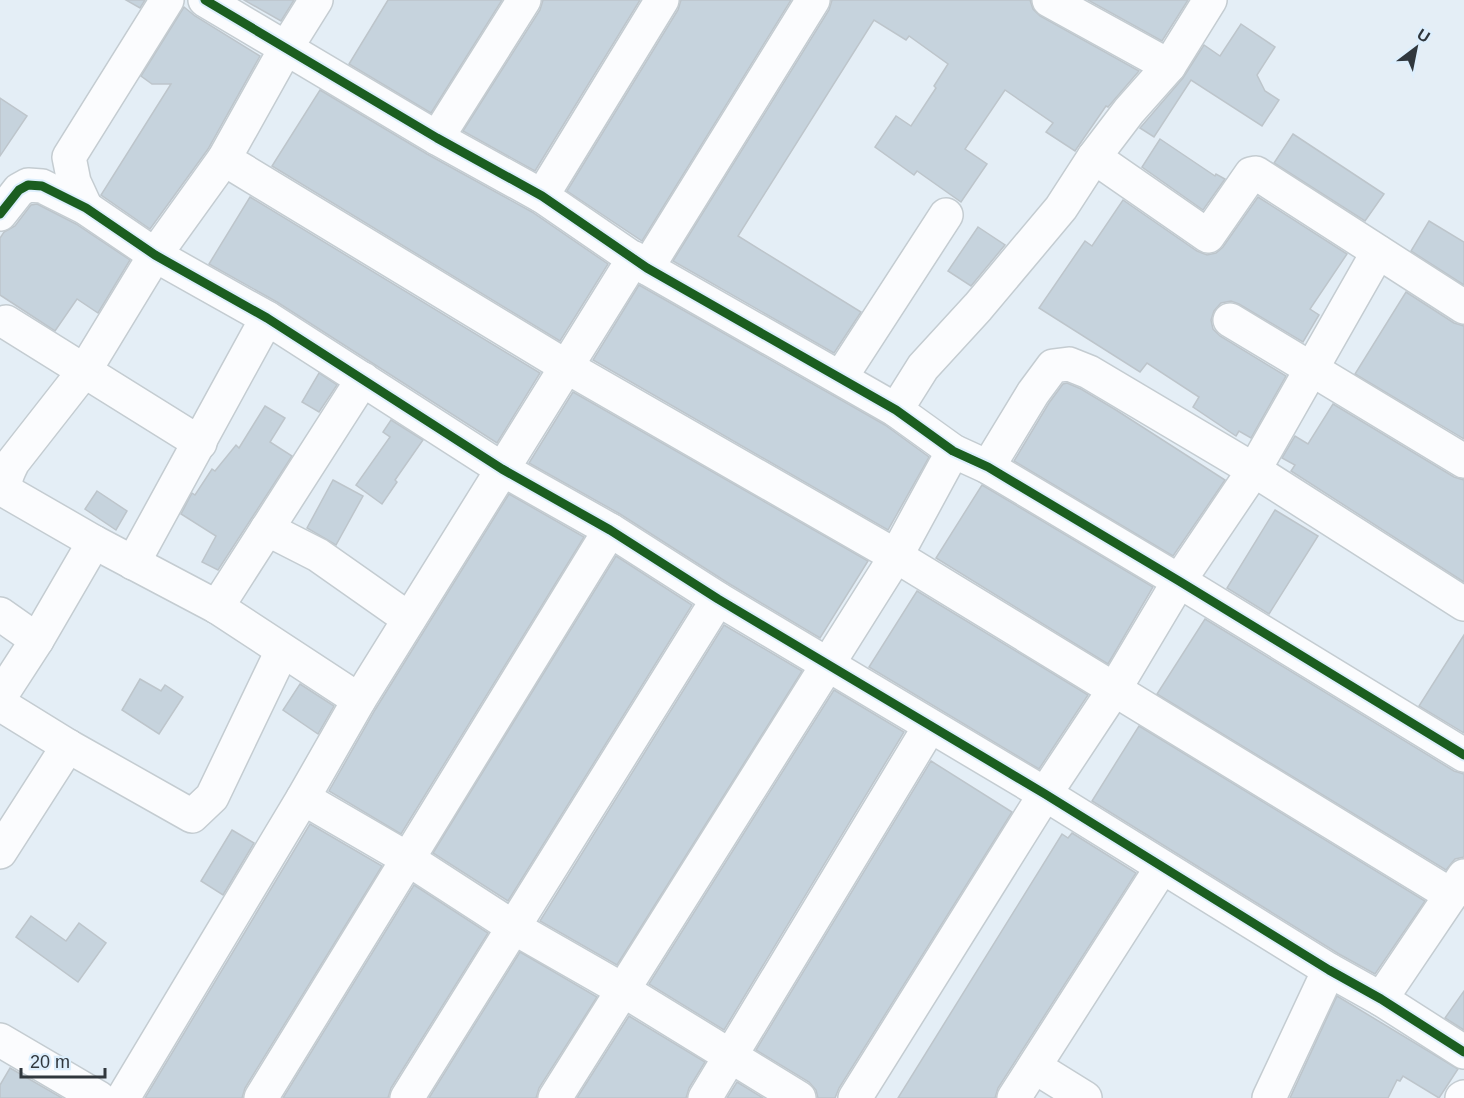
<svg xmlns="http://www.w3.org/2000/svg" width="1464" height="1098" font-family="Arial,sans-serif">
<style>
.building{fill:#c6d3dd;stroke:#bdc5cb;stroke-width:1.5}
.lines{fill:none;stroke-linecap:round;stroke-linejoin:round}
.minor-casing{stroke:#c4ccd1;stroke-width:36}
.minor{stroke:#fbfcfe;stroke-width:33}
.cycleway-casing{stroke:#ddeffd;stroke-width:13}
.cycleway{stroke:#1b5e20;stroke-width:9}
</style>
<rect width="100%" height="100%" fill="#e4eef6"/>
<g class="building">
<path d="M126 0H145L140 8Z"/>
<path d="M244 0H294L281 21Z"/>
<path d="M388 0H502L431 113 349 64Z"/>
<path d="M543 0H640L535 171 463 131 540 10Z"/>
<path d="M681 0H791L642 241 567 191 678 10Z"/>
<path d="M832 0H1030L1033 9 1040 16 1139 71 1108 107 1106 106 1075 151 1046 132 1053 123 1005 90 965 149 987 164 961 202 917 171 914 175 875 147 896 116 911 126 936 88 934 86 948 64 909 36 906 40 874 20 738 236 861 312 834 353 673 261 829 10Z"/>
<path d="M1088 0H1188L1162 41Z"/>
<path d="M184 7 195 16 260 56 208 149 150 229 101 195 171 84H152L141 76Z"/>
<path d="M1241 24 1275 47 1257 75 1265 91 1279 100 1262 126 1191 80 1154 137 1140 128 1183 78 1204 45 1220 56Z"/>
<path d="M320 90 427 154 532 212 608 264 560 341 272 166Z"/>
<path d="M0 98 27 116 0 156Z"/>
<path d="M1293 134 1384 194 1365 221 1274 163Z"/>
<path d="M1160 139 1215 176 1216 174 1225 179 1203 210 1142 167Z"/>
<path d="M250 197 540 373 497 443 277 302 209 264Z"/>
<path d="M1258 197 1347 254 1310 309 1319 315 1303 342 1239 304 1231 301 1221 303 1214 311 1211 320 1213 329 1220 336 1286 376 1251 438 1239 431 1236 436 1193 407 1199 397 1147 363 1140 372 1039 308 1085 241 1092 246 1123 200 1197 251 1207 255 1216 253 1223 247Z"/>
<path d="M37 204 76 224 130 260 98 313 77 299 55 331 0 295V238L4 232 15 226 31 205Z"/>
<path d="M1429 221 1464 242V285L1411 251Z"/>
<path d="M978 227 1005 245 971 286 948 271Z"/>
<path d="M639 285 885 425 929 457 888 530 593 360Z"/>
<path d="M1406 292 1454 323 1464 326V439L1355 374Z"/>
<path d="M319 373 337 385 319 412 302 402Z"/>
<path d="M1067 383 1081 389 1116 410 1225 480 1173 556 1014 461 1049 403 1063 384Z"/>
<path d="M573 392 868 561 820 638 728 583 620 514 529 463Z"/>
<path d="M1333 404 1454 477 1464 480V582L1291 471 1295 465 1282 458 1295 436 1308 444Z"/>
<path d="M265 406 285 418 270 442 292 456 218 570 202 562 216 536 181 514 192 493 195 495 212 469 215 471 236 445 239 448Z"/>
<path d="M391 420 423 440 395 480 397 482 382 504 356 485 390 437 383 432Z"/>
<path d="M333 480 363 496 336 545 307 528Z"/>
<path d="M982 485 1153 587 1108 664 936 558Z"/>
<path d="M97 491 127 511 116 530 85 509Z"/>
<path d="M509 494 584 537 401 834 329 791 375 710Z"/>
<path d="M1275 510 1318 536 1269 614 1227 588Z"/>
<path d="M616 556 692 605 508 901 433 853Z"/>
<path d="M917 591 1088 695 1039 769 869 667Z"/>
<path d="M1205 619 1454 771 1464 774V857L1455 859 1446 870 1157 694Z"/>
<path d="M724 625 802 671 617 965 540 921Z"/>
<path d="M1464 635V733L1419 706Z"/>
<path d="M140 679 161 691 165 685 183 697 159 734 122 710Z"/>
<path d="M300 684 334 706 318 734 283 710Z"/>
<path d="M834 690 904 732 724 1030 649 984Z"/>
<path d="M1139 726 1425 901 1375 974 1339 954 1092 801Z"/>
<path d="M931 761 1012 812 839 1088 835 1098H818L816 1090 809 1082 756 1050Z"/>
<path d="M310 824 382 866 245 1088 242 1098H145Z"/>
<path d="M232 830 254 843 223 895 201 881Z"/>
<path d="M1072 833 1136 873 998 1088 995 1098H898L1062 834 1068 838Z"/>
<path d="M414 885 488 933 391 1088 388 1098H283Z"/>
<path d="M31 916 66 941 79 923 106 943 78 982 16 937Z"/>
<path d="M520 952 597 997 539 1088 536 1098H429Z"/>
<path d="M1464 991V1030L1445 1018Z"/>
<path d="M1337 996 1458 1069 1439 1098 1403 1076 1400 1081 1397 1080 1388 1098H1290Z"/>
<path d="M629 1016 705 1062 689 1088 686 1098H577Z"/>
<path d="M10 1068 62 1098H0V1085Z"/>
<path d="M737 1082 763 1098H727Z"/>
</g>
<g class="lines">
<defs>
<g id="minor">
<path d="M205 0 437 138 542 196 647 268 896 410 953 451 988 467 1179 581 1464 755"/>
<path d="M316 0 286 48 224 159 155 255 85 370 13 462C7 474 3 481 9 493L94 542 217 607 359 700"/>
<path d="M1049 0 1169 66 1210 0"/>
<path d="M437 138 524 0"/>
<path d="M1094 157 1208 236 1251 174 1256 173 1464 307"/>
<path d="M224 159 567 367 896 556 1451 895"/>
<path d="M542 196 662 0"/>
<path d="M86 208 74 182 69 157 167 0"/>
<path d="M0 214 19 190 28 185 42 186 86 208 155 255 267 318 502 469 610 530 718 599 1045 794 1329 970 1381 999 1464 1052"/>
<path d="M647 268 813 0"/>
<path d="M1230 320 1464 461"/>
<path d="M6 322 200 443"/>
<path d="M841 377 946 215"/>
<path d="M896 410 923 367 978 307 1061 208 1094 157 1129 111 1169 66"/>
<path d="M988 467 1033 393 1053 366 1069 364 1089 372 1254 470 1464 604"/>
<path d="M267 529 363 379"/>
<path d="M133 563 267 318"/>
<path d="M217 607 267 529 318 555 409 619"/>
<path d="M0 614 37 640"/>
<path d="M0 697 37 640 94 542"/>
<path d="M0 704 68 746 192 816 212 797 282 651"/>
<path d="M303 798 408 859 513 927 623 990 799 1098"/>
<path d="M0 852 68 746"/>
<path d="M1381 999 1464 876"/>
<path d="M0 1040 99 1098"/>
<path d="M1035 1067 1085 1098"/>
<path d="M123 1098 303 798 359 700 634 258"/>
<path d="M261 1098 610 530"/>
<path d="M407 1098 718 599"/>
<path d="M555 1098 896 556 953 451"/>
<path d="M705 1098 930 726"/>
<path d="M855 1098 1045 794 1114 690 1179 581 1254 470 1378 252"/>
<path d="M1014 1098 1162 867"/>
<path d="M1269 1098 1329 970"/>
<path d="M1462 1098 1464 1097"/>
</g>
</defs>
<use href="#minor" class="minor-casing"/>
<use href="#minor" class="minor"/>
<defs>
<g id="cycleway">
<path d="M205 0 437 138 542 196 647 268 896 410 953 451 988 467 1179 581 1464 755"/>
<path d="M0 214 19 190 28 185 42 186 86 208 155 255 267 318 502 469 610 530 718 599 1045 794 1329 970 1381 999 1464 1052"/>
</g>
</defs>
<use href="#cycleway" class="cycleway-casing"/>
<use href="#cycleway" class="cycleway"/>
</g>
<g transform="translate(1416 48) rotate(32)" stroke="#ddeffd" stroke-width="4.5" paint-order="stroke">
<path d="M0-4.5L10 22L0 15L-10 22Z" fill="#30373d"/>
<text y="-9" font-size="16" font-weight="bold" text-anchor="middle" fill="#30373d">U</text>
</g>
<path d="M21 1068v9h84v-9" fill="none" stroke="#30373d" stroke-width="3"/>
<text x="30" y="1068" font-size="18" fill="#30373d" stroke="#ddeffd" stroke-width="4.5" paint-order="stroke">20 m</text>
</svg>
